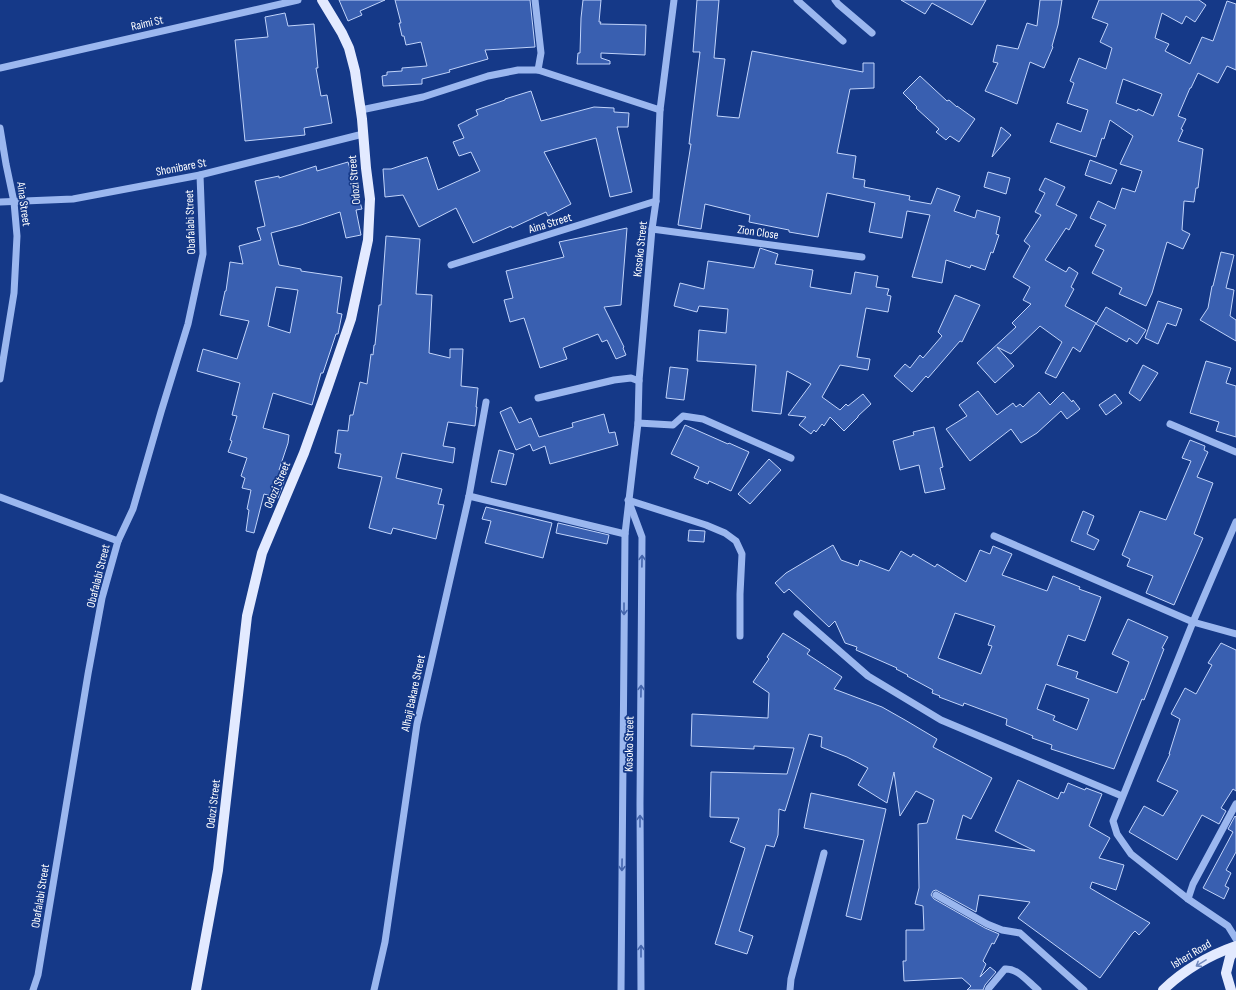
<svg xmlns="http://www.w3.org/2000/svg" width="1236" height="990" font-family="'Sofia Sans Condensed',sans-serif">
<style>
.building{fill:#395fb0;stroke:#c1d4fb;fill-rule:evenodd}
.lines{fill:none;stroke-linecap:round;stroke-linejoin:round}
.minor{stroke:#9bb7ef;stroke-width:7}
.major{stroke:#e3eaff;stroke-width:10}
.oneway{stroke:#4465ac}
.oneway2{stroke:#7289be}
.labels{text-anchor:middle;stroke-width:3.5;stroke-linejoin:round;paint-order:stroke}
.street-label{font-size:12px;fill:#fff;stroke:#153988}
</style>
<rect width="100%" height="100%" fill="#153988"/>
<g class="building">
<path d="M339 0H385L360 11 362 15 348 21Z"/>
<path d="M395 0H530L535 47 485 50 488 59 449 70 450 72 422 79V84L383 86 382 76 387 75V72L402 71V68L427 66 421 42 406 45 404 36H402L399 23H401Z"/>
<path d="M583 0H601L599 22H601L600 24 646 25 645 55 601 53V58L610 61V64H577L578 53H580L581 18Z"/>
<path d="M697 0H719L714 58 725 59 717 116 739 118 752 51 863 72V63H874V88L850 89 837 153 856 156 853 178 865 180 864 187 910 196 909 200 931 204 937 188 960 196 954 211 975 218 977 210 1000 217 996 234 999 235 993 253 991 252 985 270 971 265 970 268 946 260 942 283 912 277 930 215 907 211 902 238 869 232 875 203 827 193 818 237 789 232V230L749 222 750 215 705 204 701 229 678 225 691 144H689L700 52H693Z"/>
<path d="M901 0H986L972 25 932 3 925 14Z"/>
<path d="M1040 0H1062L1058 25 1052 46 1053 47 1044 68 1030 62 1017 104 985 91 998 63 993 62 997 45 1018 49 1027 23 1037 26Z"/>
<path d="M1099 0H1199L1206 5 1195 22 1186 16 1182 24 1162 13 1155 38 1169 44 1165 51 1190 64 1202 37 1213 41 1227 1 1236 4V70L1227 66 1218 83 1198 73 1191 88H1190L1178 116 1186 119 1181 129 1183 130 1178 141 1203 149 1198 188H1196L1194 202 1184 201 1182 230 1190 234 1183 249 1167 242 1152 293 1146 306 1119 294 1122 288 1092 273 1104 250 1095 246 1106 225 1090 218 1098 201 1115 209 1122 188 1135 192 1142 171 1120 164 1133 136 1110 120 1104 139 1102 138 1096 157 1050 142 1057 123 1081 132 1088 110 1067 103 1074 83 1070 81 1079 58 1106 69 1112 48 1100 42 1108 24 1092 18ZM1123 79 1162 94 1153 116 1138 109 1137 111 1116 103Z"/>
<path d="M285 13 288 26 314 24 318 68H316L321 96 327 95 332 123 304 128 305 135 245 141 235 40 268 37 265 17Z"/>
<path d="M920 76 947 101 949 100 957 107V106L975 119 959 142 950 136 946 140 936 132 939 129 916 108 917 107 903 93Z"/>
<path d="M531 91 541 121 594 107 614 108V112L629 113 628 127H617L632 192 610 197 596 138 544 152 571 204 548 216 546 212 512 228 511 226 473 243 456 208 419 227 403 195 385 197 383 169H391L427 157 438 190 480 171 471 152 459 156 453 142 464 138 458 125 478 115 476 110 505 100V99Z"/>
<path d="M1001 127 1011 135 992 157Z"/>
<path d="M1090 160 1117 170 1111 184 1085 175Z"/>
<path d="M348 162 362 209 356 210 361 235 346 238 340 212 301 225 271 233 279 265 301 269V271L342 277 337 313 342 314 338 334H336L323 373H321L312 405 273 393 263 428 289 435 288 443 279 470 287 473 278 498 264 494 254 533 246 531 249 510 247 509 251 490 242 488 245 478 241 476 247 458 228 452 232 441 230 440 237 416 232 415 240 383 197 371 203 349 237 359 249 321 220 315 225 291H226L230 262 243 264 239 246 261 240 257 228 265 226 255 181 279 176V178L316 166 317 171ZM276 287 298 290 290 333 268 326Z"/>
<path d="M988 172 1010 178 1006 194 984 187Z"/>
<path d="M1045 178 1065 187 1056 205 1077 215 1069 230 1066 228 1045 260 1066 272 1069 267 1078 273 1071 287 1074 289 1065 306 1096 323 1080 352 1073 347 1056 378 1045 373 1062 342 1040 326 1011 354 997 347 1014 366 995 383 977 363 1016 327 1012 323 1031 304 1023 300 1030 287 1013 277 1030 246 1024 241 1041 215 1035 212 1045 193 1039 190Z"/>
<path d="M627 228 621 305 604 307 624 347 623 348 626 355 616 359 607 340 602 342 598 334 563 348 567 359 540 368 524 318 510 322 504 300 513 298 506 271 564 257 559 242Z"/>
<path d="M386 236 420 239 416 294 432 295 429 353 450 358V349H463L461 386 478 388 476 407H477L475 426 448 422 443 446 455 448 453 463 402 453 396 478 442 489 438 504 444 505 436 539 393 528 391 534 369 528 382 477 338 468 341 454 335 453 338 430 348 431 350 415H353L360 382 367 384 371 354 373 355 374 345H375L379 305H381Z"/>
<path d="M760 248 778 254 775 264 813 270 810 287 851 294 855 272 878 276 876 287 889 289 887 295 891 296 888 312 866 308 857 357 870 359 868 370 840 365 822 397 840 410 846 404 848 406 863 394 871 404 858 416V417L844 431 830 417 824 426 822 424 816 432 814 430 811 434 799 425 806 417 788 415 811 384 787 371 781 414 752 411 756 365 697 361 699 330 726 333 728 309 699 306 697 312 674 306 680 283 704 289 708 261 754 268Z"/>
<path d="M1221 252 1234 255 1226 288 1234 290 1230 316 1236 320V341L1200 320 1208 308 1212 286H1213Z"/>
<path d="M955 295 980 305 962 342 960 341 928 378 926 376 912 392 894 376 905 364 910 368 920 355 923 358 942 336 938 332Z"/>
<path d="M1158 301 1182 309 1176 326 1167 323 1158 344 1145 338Z"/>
<path d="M1106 307 1146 330 1137 344 1129 338 1127 342 1096 324Z"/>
<path d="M1206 361 1231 368 1226 383 1236 386V437L1216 431 1219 422 1190 413Z"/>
<path d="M1143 365 1158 373 1140 401 1129 393Z"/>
<path d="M670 367 688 369 684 400 666 398Z"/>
<path d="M978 391 997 415 1013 403 1016 407 1020 404 1023 407 1039 392 1050 405 1063 392 1072 402 1073 400 1080 409 1067 419 1061 411 1037 433 1021 443 1011 429 970 461 946 429 967 416 959 405Z"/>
<path d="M1115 394 1122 403 1106 415 1099 405Z"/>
<path d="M511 407 519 423 531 418 539 437 573 427 572 423 604 414 609 433 615 432 618 445 550 464 545 446 533 451 530 444 516 450 500 412Z"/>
<path d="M685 425 728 444 729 443 749 452 731 491 709 481 708 484 694 478 699 467 671 454Z"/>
<path d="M934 427 943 467 940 468 945 489 925 493 919 465 900 470 893 441 914 435 913 432Z"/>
<path d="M1190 440 1205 446 1204 450 1208 452 1197 477 1213 483 1194 534 1203 538 1174 605 1146 593 1153 576 1127 566 1130 559 1122 555 1140 511 1166 520 1191 461 1182 458Z"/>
<path d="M499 450 514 454 506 485 491 482Z"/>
<path d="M769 459 781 470 750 504 738 494Z"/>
<path d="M486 507 552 523 543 558 485 543 491 521 482 519Z"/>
<path d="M1083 511 1094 516 1087 534 1099 540 1094 550 1071 541Z"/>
<path d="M558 523 609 535 607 544 556 533Z"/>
<path d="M689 530 705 531 704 542 688 541Z"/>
<path d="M833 545 841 560 858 566 860 560 889 571 901 551 911 557 913 554 935 567 937 564 966 582 980 550 990 554 993 546 1012 554 1002 575 1047 591 1053 576 1080 587 1079 589 1101 597 1085 641 1068 635 1057 665 1078 672 1076 678 1117 693 1129 662 1112 654 1128 619 1168 637 1162 648 1164 649 1144 700 1142 699 1114 769 1051 749 1052 745 1032 738 1033 736 1006 725 1007 719 964 703 963 706 939 697 940 696 932 693 933 690 907 676 908 675 896 669 897 668 856 650 857 647 845 643 835 621 829 627 789 589 784 593 775 583 786 573ZM955 613 995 626 988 645 992 646 981 674 938 658ZM1046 684 1089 699 1077 730 1053 720 1055 716 1037 709Z"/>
<path d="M783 633 810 650 807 654 842 677 834 689 882 707 905 720 937 739 933 747 992 778 971 819 963 815 956 839 1035 851 995 831 1018 780 1058 799 1061 792 1064 793 1068 783 1085 790 1086 788 1102 794 1089 826 1110 838 1099 858 1124 865 1116 890 1092 882 1090 888 1150 923 1139 935 1135 931 1132 934 1100 978 1018 918 1030 902 979 895 976 912 936 890 933 891 931 895 934 899 985 928 999 934 994 944 992 943 983 961 986 964 980 977 990 967 996 972 985 985 983 990H967L971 986 962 978 904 981 903 961H906V930H924L923 906 915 904 919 888 918 824 927 823 934 800 916 791 900 816 894 772 887 803 858 785 868 768 847 757 821 747 822 737 809 734 785 811 779 809 778 835 774 847 766 845 739 931 753 936 747 954 715 944 745 848 730 842 739 818 710 817 711 772 787 774 794 748 754 746V749L691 746 692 714 768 718 769 693 753 682 769 659 767 657Z"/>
<path d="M1221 643 1236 650V791L1233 789 1221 808 1226 811 1219 824 1202 815 1177 860 1129 832 1144 806 1163 816 1178 791 1157 781 1170 754H1169L1180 719 1171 714 1185 688 1196 694 1212 665 1208 663Z"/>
<path d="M811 793 886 809 861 920 846 916 864 840 804 828Z"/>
<path d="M1235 816 1236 817V852L1226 870 1231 873 1225 886 1229 888 1224 899 1203 888 1233 832 1228 829Z"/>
</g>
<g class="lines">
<g class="minor">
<path d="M535 0 541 53 538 70"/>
<path d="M797 0 843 41"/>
<path d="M835 0 838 4 872 33"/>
<path d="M0 68 298 0"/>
<path d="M361 110 423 97 488 76 518 70H538L660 110"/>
<path d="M0 128 6 164 14 202 17 236 14 293 0 379"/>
<path d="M0 202 73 199 200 175 363 134"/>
<path d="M652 229 862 257"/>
<path d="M451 265 656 201"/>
<path d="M538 398 614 380 631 378 639 381"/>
<path d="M638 423 673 425 683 416 703 419 791 458"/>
<path d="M1170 424 1236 452"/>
<path d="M469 496 625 534"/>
<path d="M0 497 118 541"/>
<path d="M628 500 706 525 725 533 736 541 742 554 740 594V636"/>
<path d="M629 502 642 537 640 804 641 990"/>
<path d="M1236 522 1193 622 1113 821 1117 834 1131 854 1188 899 1228 926 1236 939"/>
<path d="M994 536 1193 622 1236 634"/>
<path d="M797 614 868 676 941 720 1122 796"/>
<path d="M936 895 987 924 1002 930 1020 933 1084 990"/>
<path d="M1188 899 1193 884 1236 804"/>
<path d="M33 990 38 975 88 674 102 598 118 541 133 509 161 412 188 324 203 254 200 175"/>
<path d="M374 990 385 942 417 724 469 496 486 402"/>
<path d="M621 990 625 534 638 423 639 381 652 229 656 201 660 110 674 0"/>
<path d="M790 990 791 979 824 853"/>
<path d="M988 990 989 988 1005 969C1018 968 1028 982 1038 990"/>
</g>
<g class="major">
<path d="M196 990 218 870 247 616 262 553 304 453 328 386 351 319 368 240 370 199 366 168 362 119 355 71 349 48 342 33 322 0"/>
<path d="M1163 990C1183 971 1210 955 1236 946"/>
<path d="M1231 990 1226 973 1230 957 1236 949"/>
</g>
</g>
<defs><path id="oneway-shaft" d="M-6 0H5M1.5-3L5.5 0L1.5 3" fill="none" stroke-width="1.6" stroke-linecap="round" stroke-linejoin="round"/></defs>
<g class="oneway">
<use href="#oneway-shaft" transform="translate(642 561) rotate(-89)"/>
<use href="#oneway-shaft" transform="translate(624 609) rotate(90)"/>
<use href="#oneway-shaft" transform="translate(641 691) rotate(-89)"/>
<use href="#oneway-shaft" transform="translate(640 821) rotate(-90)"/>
<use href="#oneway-shaft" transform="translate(622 865) rotate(91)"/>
<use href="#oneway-shaft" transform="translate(641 951) rotate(-90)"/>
</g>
<use class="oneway2" href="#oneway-shaft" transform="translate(1201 963) rotate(148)"/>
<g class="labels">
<g class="street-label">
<text transform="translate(147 23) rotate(-13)" y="4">Raimi St</text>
<text transform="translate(181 167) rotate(-11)" y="4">Shonibare St</text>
<text transform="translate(354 180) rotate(-95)" y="4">Odozi Street</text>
<text transform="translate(24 204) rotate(82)" y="4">Aina Street</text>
<text transform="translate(190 222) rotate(-92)" y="4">Obafalabi Street</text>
<text transform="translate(550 223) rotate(-17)" y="4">Aina Street</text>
<text transform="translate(758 232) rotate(8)" y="4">Zion Close</text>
<text transform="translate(640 249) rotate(-84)" y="4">Kosoko Street</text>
<text transform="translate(277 485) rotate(-67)" y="4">Odozi Street</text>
<text transform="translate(98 576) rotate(-76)" y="4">Obafalabi Street</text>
<text transform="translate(413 693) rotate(-78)" y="4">Alhaji Bakare Street</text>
<text transform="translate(629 744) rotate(-89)" y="4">Kosoko Street</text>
<text transform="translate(213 804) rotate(-83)" y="4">Odozi Street</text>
<text transform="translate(40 896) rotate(-81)" y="4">Obafalabi Street</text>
<text transform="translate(1191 954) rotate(-31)" y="4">Isheri Road</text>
</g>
</g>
</svg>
